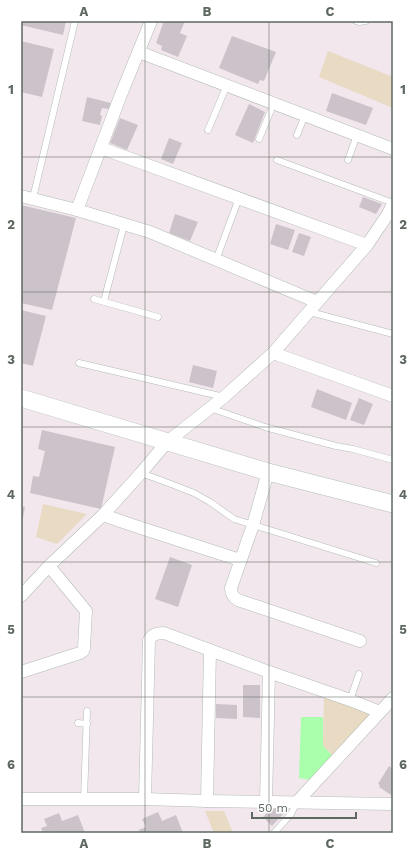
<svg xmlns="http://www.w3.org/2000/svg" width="414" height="854" font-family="'Work Sans',sans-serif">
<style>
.green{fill:#e9dac3}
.water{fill:#a9ffac}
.building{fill:#ccc3ca}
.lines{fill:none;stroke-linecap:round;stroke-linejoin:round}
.lane-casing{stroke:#b4bcb6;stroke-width:7}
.street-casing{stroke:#b4bcb6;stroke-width:13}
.secondary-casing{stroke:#b5bfb7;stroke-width:18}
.lane{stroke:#fff;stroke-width:6}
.street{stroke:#fff;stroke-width:12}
.secondary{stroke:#fff;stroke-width:17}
.grid{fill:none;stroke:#5e6860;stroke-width:1;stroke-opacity:0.55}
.neatline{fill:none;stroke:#5e6860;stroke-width:1.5}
.grid-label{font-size:13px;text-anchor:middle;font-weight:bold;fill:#5e6860}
</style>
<rect width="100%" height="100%" fill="#f1e7ed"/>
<g class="green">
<path d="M328 51 393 77V108L319 77Z"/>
<path d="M43 504 87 514 57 544 36 537Z"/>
<path d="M324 690 380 712 336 759 323 746Z"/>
<path d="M205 811H224L233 833H214Z"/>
</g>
<path class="water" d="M301 717H323V746L336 759 316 781 299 778Z"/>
<g class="building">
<path d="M21 21H66L63 35 21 25Z"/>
<path d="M164 21H185L180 33 187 36 178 57 161 50 162 46 156 43Z"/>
<path d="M232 36 276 52 264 81 260 80 258 84 219 68Z"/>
<path d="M21 41 54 49 42 97 21 92Z"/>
<path d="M332 93 373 108 366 125 326 111Z"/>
<path d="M87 97 111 103 109 109 102 108 100 115 102 116 100 125 82 121Z"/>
<path d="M249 104 265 112 253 143 235 135Z"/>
<path d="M120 118 138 125 127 150 110 143Z"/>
<path d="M169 138 182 143 173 164 161 159Z"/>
<path d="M363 197 382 204 376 214 359 207Z"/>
<path d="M21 205 76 218 52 310 21 303Z"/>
<path d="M175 214 198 222 190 241 169 233Z"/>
<path d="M276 224 295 230 288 250 270 244Z"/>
<path d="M299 233 311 237 304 256 292 252Z"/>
<path d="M21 310 46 316 33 366 21 363Z"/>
<path d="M193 365 217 371 213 388 189 382Z"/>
<path d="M317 389 352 403 346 420 311 407Z"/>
<path d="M359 398 373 404 364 425 350 420Z"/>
<path d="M42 430 115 447 101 509 30 493 33 476 39 477 45 451 38 449Z"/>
<path d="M21 506 25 507 22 523H21Z"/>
<path d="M170 557 192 565 178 607 155 599Z"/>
<path d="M243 685H260V718L243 717Z"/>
<path d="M216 704 237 705V719L216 718Z"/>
<path d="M389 766 393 769V793L391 795 379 787 380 785 378 784Z"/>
<path d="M271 809H283L285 812 272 826 263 817Z"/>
<path d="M158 812 162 821 176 815 183 833H140L139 830 146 827 142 819Z"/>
<path d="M59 813 62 821 78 815 85 833H55L54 831 48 833H43L41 828 47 826 44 819Z"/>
</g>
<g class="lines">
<defs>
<g id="lane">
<path d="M356 21 359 22 366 21"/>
<path d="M208 130 227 85"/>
<path d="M297 135 305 115"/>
<path d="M259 139 274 103"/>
<path d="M277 160 393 203"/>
<path d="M348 160 357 135"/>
<path d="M33 198 75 21"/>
<path d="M216 260 239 198"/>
<path d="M94 299 158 317"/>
<path d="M104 301 124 225"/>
<path d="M310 312 393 334"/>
<path d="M79 363 224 397"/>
<path d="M210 408 265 427 321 442 336 446 353 449 393 460"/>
<path d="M141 473 171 484 194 493 210 502 234 519 376 563"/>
<path d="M350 700 359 674"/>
<path d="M78 723 87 724"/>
<path d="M84 800 87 711"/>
<path d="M274 833 291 814 297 802"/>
</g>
<g id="street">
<path d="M139 52 393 149"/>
<path d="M101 148 367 245"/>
<path d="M21 196 77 210 150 232 317 302"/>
<path d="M77 210 120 97 151 21"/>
<path d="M273 353 393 396"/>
<path d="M268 472 253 525 231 588C231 594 233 597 238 600L360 641"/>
<path d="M103 515 135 526 240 560"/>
<path d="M21 596 49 566 103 515 141 473 167 442 224 397 273 353 367 245 388 214 393 204"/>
<path d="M21 672 80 653 83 651 84 648 86 611 49 566"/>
<path d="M21 799H145L207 801 393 804"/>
<path d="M145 799 149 640C153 634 157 633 164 633L269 672 350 700 380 712"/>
<path d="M207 801 210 650"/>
<path d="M266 802 269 672"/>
<path d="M297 802 393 698"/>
</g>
<path id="secondary" d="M21 398 268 472 393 504"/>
</defs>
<use href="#lane" class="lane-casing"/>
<use href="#street" class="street-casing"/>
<use href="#secondary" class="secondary-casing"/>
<use href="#lane" class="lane"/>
<use href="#street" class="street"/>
<use href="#secondary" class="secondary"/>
</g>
<path class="grid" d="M145 21V833M269 21V833M21 157H393M21 292H393M21 427H393M21 562H393M21 697H393"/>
<rect width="414" height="854" fill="none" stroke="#ffffff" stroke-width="44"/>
<path d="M252 812v6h104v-6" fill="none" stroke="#5e6860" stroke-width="2"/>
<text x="258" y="812" font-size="12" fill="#5e6860" stroke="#ffffff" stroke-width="3" paint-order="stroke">50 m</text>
<rect x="22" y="22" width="370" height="810" class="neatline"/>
<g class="grid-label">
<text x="84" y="16">A</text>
<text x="207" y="16">B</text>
<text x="330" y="16">C</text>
<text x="11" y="94">1</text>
<text x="403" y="94">1</text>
<text x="11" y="229">2</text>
<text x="403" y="229">2</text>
<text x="11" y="364">3</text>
<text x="403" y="364">3</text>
<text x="11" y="499">4</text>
<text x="403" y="499">4</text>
<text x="11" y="634">5</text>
<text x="403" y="634">5</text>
<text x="11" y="769">6</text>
<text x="403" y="769">6</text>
<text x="84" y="848">A</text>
<text x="207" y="848">B</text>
<text x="330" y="848">C</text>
</g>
</svg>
